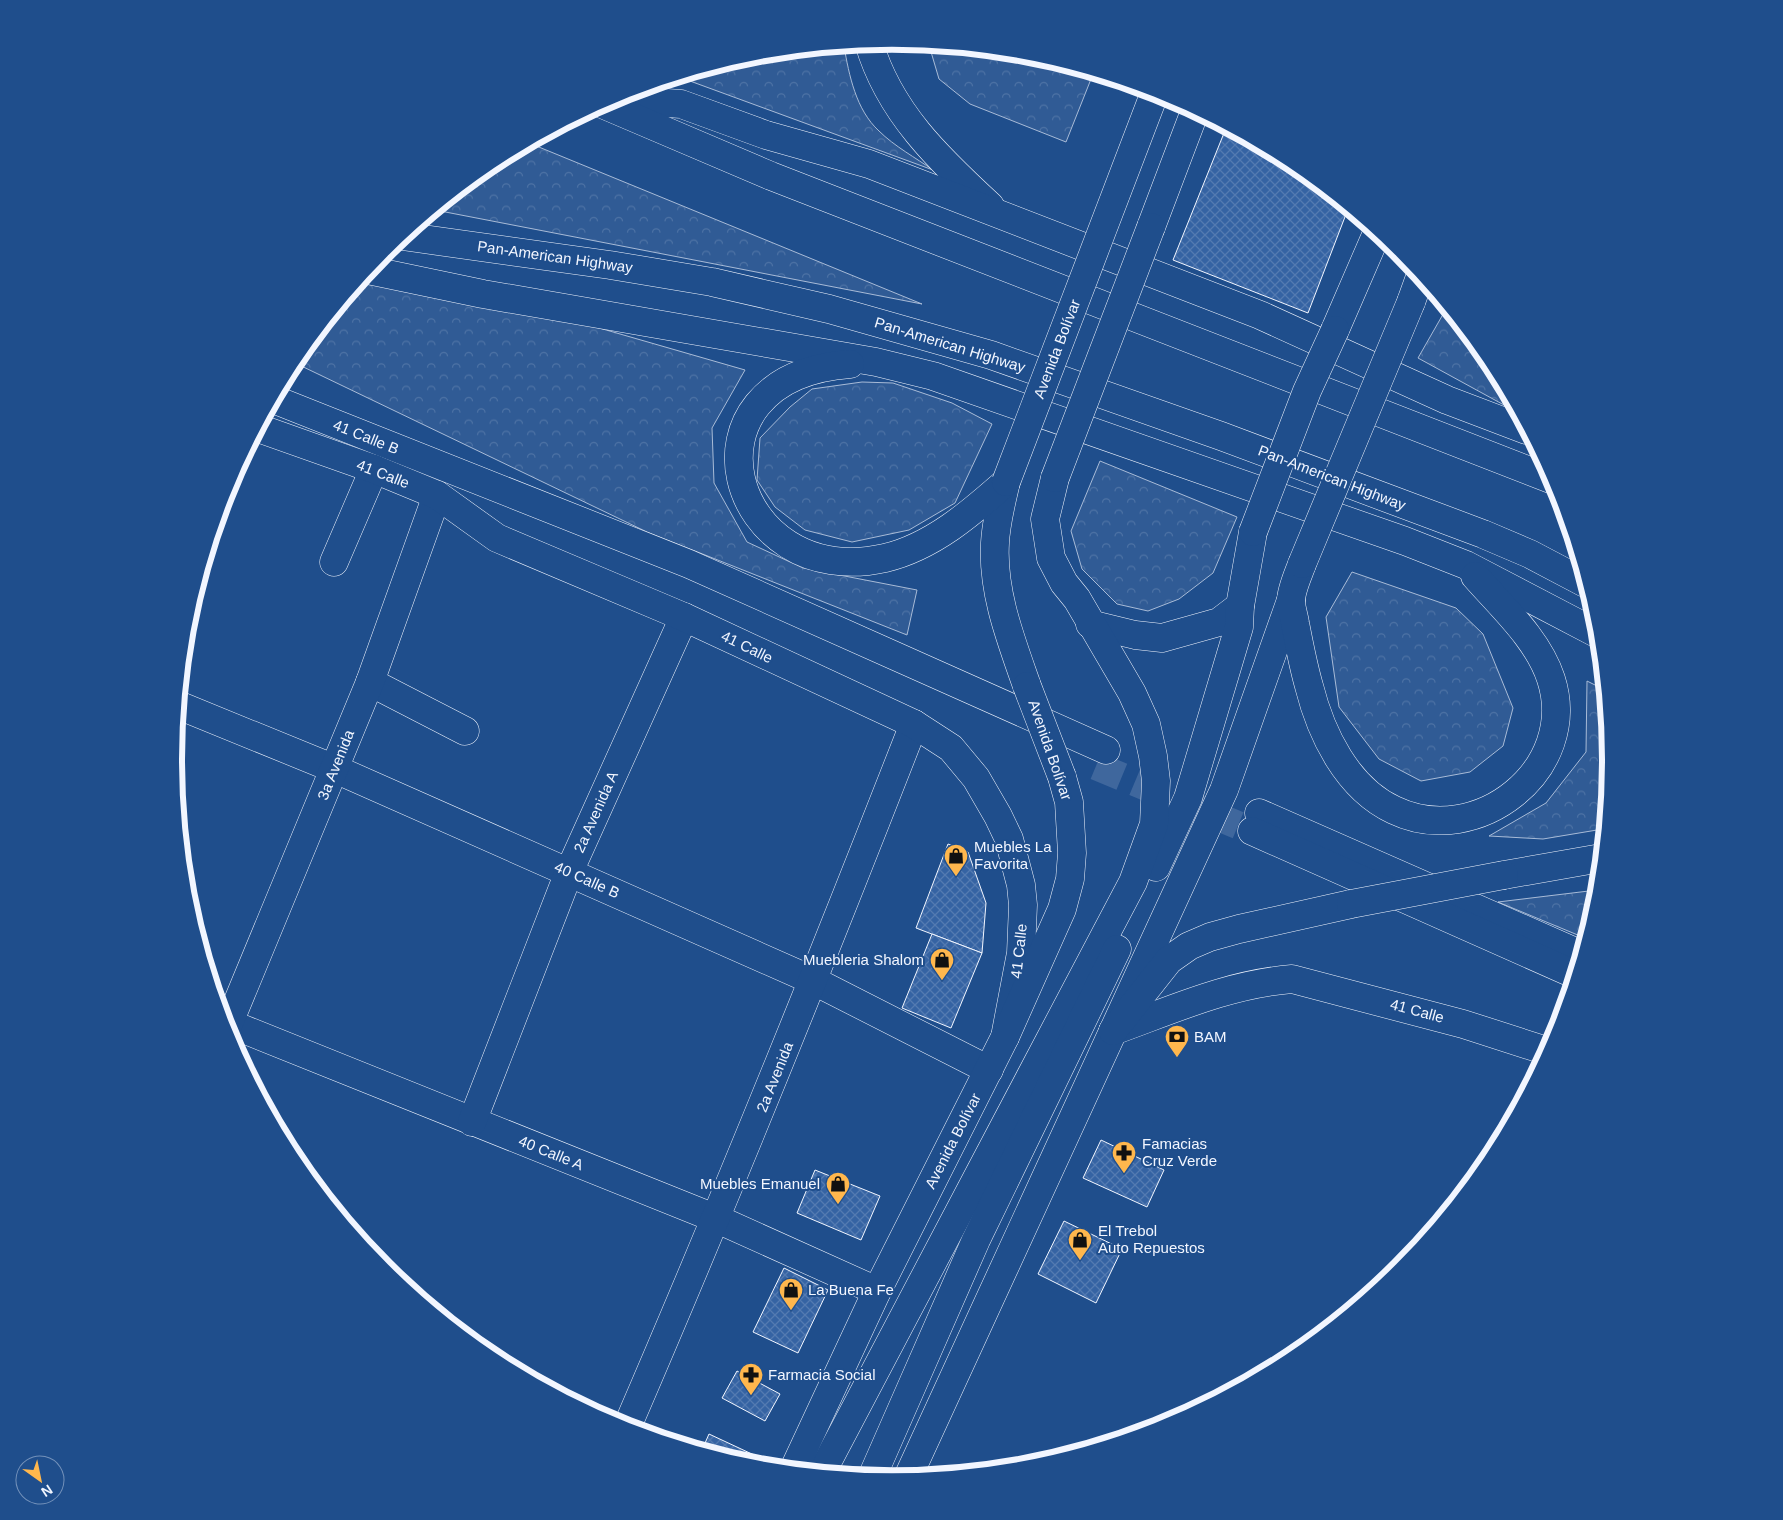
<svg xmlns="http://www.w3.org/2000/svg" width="1783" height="1520" font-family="Arial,sans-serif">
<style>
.forest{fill:url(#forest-crowns);stroke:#a8bbd7}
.building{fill:url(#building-cross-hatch);stroke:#f2f6ff}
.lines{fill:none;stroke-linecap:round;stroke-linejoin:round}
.major-tunnel{stroke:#3f679d;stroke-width:28;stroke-dasharray:28 14;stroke-linecap:butt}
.minor-casing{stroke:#f2f6ff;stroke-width:29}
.major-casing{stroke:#f2f6ff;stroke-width:29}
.highway-casing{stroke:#f2f6ff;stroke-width:29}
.minor{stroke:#1f4e8c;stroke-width:28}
.major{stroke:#1f4e8c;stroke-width:28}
.highway{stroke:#1f4e8c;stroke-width:28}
.minor-bridge-casing{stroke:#f2f6ff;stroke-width:29;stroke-linecap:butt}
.major-bridge-casing{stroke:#f2f6ff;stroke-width:29;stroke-linecap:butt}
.highway-bridge-casing{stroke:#f2f6ff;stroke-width:29;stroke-linecap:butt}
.minor-bridge{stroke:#1f4e8c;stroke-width:28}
.major-bridge{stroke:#1f4e8c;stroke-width:28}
.highway-bridge{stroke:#1f4e8c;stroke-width:28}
.labels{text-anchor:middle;stroke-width:4;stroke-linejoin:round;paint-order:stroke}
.street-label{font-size:15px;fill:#f2f6ff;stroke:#1f4e8c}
.poi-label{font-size:15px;fill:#f2f6ff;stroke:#1f4e8c;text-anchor:start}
.rim{fill:none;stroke:#f2f6ff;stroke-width:6}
</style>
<defs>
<pattern id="forest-crowns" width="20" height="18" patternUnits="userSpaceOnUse" patternTransform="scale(1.25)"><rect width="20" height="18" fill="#305b95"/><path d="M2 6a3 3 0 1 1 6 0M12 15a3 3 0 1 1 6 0" fill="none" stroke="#4e73a5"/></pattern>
<pattern id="building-cross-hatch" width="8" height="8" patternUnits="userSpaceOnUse" patternTransform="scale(1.25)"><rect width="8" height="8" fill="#3563a3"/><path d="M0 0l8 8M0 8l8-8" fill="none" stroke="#537ab1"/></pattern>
</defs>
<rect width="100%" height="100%" fill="#1f4e8c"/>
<g class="forest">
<path d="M929 45 1032 55 1093 74 1066 142 970 104 939 79Z"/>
<path d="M844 46C849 75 856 110 879 131 894 146 916 158 933 170L679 77 752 55Z"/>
<path d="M529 143 922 304 435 210 492 162Z"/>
<path d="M358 282 568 319 745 370 712 428 714 483 747 542 803 568 917 590 907 635 647 532 293 362Z"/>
<path d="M1446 309 1489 361 1513 405H1504L1418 358Z"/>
<path d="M862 382 893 383 952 403 992 424 955 503 909 530 852 542 805 530 775 507 757 480 760 438 790 407 812 389Z"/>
<path d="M1100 461 1237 517 1213 573 1179 599 1148 611 1117 604 1082 569 1071 531Z"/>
<path d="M1352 572 1456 608 1483 634 1513 708 1503 746 1470 772 1421 781 1379 759 1339 707 1326 617Z"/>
<path d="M1587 681 1603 689 1610 760 1603 829 1543 839 1489 836 1546 803 1586 752Z"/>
<path d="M1597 890 1585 938 1498 902Z"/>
</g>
<g class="building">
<path d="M1226 128 1291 163 1348 209 1308 313 1173 260Z"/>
<path d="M948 844 968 852 986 903 982 953 916 928Z"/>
<path d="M932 934 982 953 951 1028 902 1008Z"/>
<path d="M1101 1140 1164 1170 1147 1207 1083 1178Z"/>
<path d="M815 1170 880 1196 861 1240 797 1213Z"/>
<path d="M1064 1221 1122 1249 1096 1303 1038 1274Z"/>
<path d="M784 1268 828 1290 798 1353 753 1332Z"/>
<path d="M737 1371 780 1394 765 1421 722 1398Z"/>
<path d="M709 1434 754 1455 750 1465 702 1450Z"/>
<path d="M967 1465 979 1470 964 1472Z"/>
</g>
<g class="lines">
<path class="major-tunnel" d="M1096 766 1252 831"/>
<defs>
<g id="minor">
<path d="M1151 227 1195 111"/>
<path d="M1335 330 1377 233"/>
<path d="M334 562 374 469"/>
<path d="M1090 624 1135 635 1162 638 1219 622 1240 606"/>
<path d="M370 682 465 731"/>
<path d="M178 705 335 769 814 981 989 1070"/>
<path d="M1156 867 1188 798 1239 627 1240 606 1253 532"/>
<path d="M223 1021 717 1219 877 1291"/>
<path d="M226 1030 370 682 437 495"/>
<path d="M1113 1031C1172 1010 1228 984 1292 979L1463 1024 1547 1051"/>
<path d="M472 1122 569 872 684 617"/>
<path d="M627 1427C727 1195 822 960 914 724"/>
<path d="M822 1472 1133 882 1154 824 1156 781 1153 756 1146 724 1132 693 1077 599 1064 583 1051 558 1045 519 1055 478"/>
<path d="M872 1477 976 1240 1117 949"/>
</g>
<g id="major">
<path d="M273 399 689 564 1106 750"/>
<path d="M258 428 374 469 437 495 497 538 684 617 914 724 951 748 976 778 998 816 1009 839 1021 885 1023 905 1021 953 1005 1037"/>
<path d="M1006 482C1001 503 996 522 995 543 992 592 1011 640 1027 686"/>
<path d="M1259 813 1580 954"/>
<path d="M1252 831 1574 974"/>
<path d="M794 1469 877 1291 1005 1037 1062 909 1070 879 1072 853 1069 802 1062 777"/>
<path d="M908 1477 1224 790 1291 600"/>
</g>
<g id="highway">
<path d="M869 43C889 112 939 159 990 206"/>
<path d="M610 99 681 104 766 135 869 164 1260 315 1447 400 1526 430"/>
<path d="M602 104 771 176 1553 480"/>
<path d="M402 236 610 265 712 282 829 309 991 355 1221 436 1483 534 1530 554 1585 583"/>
<path d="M368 270 483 294 876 362 933 376 1405 541 1466 565 1598 634"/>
<path d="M1411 302 1420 277"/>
<path d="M850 364C670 377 728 593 885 558 932 547 971 513 1006 482"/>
<path d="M1302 564C1298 575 1291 590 1291 601 1291 608 1294 616 1295 623 1299 644 1303 665 1309 686 1321 734 1347 788 1394 810 1477 850 1580 769 1551 679 1538 639 1502 607 1475 576"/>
<path d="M1504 875 1601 858"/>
<path d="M1113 1031 1169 960 1189 946 1210 937 1239 929 1351 904"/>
</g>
</defs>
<use href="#minor" class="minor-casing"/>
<use href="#major" class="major-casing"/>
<use href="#highway" class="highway-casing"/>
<use href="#minor" class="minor"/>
<use href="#major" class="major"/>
<use href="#highway" class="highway"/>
<defs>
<g id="minor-bridge">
<path d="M1055 478 1151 227"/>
<path d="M1253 532 1307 391 1335 330"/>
</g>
<path id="major-bridge" d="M1027 686 1062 777"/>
<g id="highway-bridge">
<path d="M1006 482 1155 92"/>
<path d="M1302 564 1411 302"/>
<path d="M1351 904 1504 875"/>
</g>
</defs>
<use href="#minor-bridge" class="minor-bridge-casing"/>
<use href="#major-bridge" class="major-bridge-casing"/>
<use href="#highway-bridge" class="highway-bridge-casing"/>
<use href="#minor-bridge" class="minor-bridge"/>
<use href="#major-bridge" class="major-bridge"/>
<use href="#highway-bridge" class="highway-bridge"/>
</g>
<defs>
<symbol id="shop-pin" viewBox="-11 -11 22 30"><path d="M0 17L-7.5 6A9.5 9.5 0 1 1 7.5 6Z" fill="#ffb74d" stroke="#1f4e8c"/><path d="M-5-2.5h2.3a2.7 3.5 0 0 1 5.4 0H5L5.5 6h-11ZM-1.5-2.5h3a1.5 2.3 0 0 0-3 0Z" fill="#111"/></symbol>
<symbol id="bank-pin" viewBox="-11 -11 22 30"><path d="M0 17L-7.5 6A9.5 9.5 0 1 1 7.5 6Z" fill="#ffb74d" stroke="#1f4e8c"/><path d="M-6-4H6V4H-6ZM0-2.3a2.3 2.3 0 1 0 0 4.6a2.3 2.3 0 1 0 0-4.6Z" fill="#111"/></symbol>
<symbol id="pharmacy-pin" viewBox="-11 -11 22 30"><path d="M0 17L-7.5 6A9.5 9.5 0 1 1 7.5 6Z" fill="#ffb74d" stroke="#1f4e8c"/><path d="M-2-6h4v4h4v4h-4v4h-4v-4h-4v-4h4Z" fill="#111"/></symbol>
</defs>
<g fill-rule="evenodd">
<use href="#shop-pin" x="942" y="842" width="28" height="38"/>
<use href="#shop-pin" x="928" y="946" width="28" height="38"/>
<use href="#bank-pin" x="1163" y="1023" width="28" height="38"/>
<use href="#pharmacy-pin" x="1110" y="1139" width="28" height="38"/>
<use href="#shop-pin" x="824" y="1170" width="28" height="38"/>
<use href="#shop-pin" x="1066" y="1226" width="28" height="38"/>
<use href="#shop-pin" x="777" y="1276" width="28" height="38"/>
<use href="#pharmacy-pin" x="737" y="1361" width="28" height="38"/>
</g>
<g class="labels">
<g class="street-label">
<text transform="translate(555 257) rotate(8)" y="5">Pan-American Highway</text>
<text transform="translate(950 345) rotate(17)" y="5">Pan-American Highway</text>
<text transform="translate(1057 349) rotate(-69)" y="5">Avenida Bolívar</text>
<text transform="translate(366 437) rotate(22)" y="5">41 Calle B</text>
<text transform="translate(383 474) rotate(21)" y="5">41 Calle</text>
<text transform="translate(1332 478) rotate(21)" y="5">Pan-American Highway</text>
<text transform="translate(747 647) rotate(26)" y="5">41 Calle</text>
<text transform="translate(1050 750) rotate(71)" y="5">Avenida Bolívar</text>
<text transform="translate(336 765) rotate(-68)" y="5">3a Avenida</text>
<text transform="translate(596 812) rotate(-66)" y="5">2a Avenida A</text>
<text transform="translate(587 880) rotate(24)" y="5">40 Calle B</text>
<text transform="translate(1019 951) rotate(-84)" y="5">41 Calle</text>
<text transform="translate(1417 1011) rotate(15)" y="5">41 Calle</text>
<text transform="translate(775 1077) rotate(-68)" y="5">2a Avenida</text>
<text transform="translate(953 1141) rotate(-63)" y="5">Avenida Bolívar</text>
<text transform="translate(551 1153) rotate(22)" y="5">40 Calle A</text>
</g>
<g class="poi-label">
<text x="974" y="852">Muebles La<tspan x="974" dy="17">Favorita</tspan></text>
<text x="924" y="965" text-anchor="end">Muebleria Shalom</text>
<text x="1194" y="1042">BAM</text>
<text x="1142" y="1149">Famacias<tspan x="1142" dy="17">Cruz Verde</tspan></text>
<text x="820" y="1189" text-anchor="end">Muebles Emanuel</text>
<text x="1098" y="1236">El Trebol<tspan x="1098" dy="17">Auto Repuestos</tspan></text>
<text x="808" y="1295">La Buena Fe</text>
<text x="768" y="1380">Farmacia Social</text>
</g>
</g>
<path d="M0 0H1783V1520H0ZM182 760a710 710 0 1 1 1420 0a710 710 0 1 1-1420 0Z" fill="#1f4e8c" fill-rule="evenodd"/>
<path class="rim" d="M182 760a710 710 0 1 1 1420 0a710 710 0 1 1-1420 0Z"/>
<g transform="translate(40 1480) rotate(147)"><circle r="24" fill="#1f4e8c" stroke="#7391ba"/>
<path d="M0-4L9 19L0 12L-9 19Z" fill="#ffb74d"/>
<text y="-8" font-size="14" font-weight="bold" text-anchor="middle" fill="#f2f6ff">N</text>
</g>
</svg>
